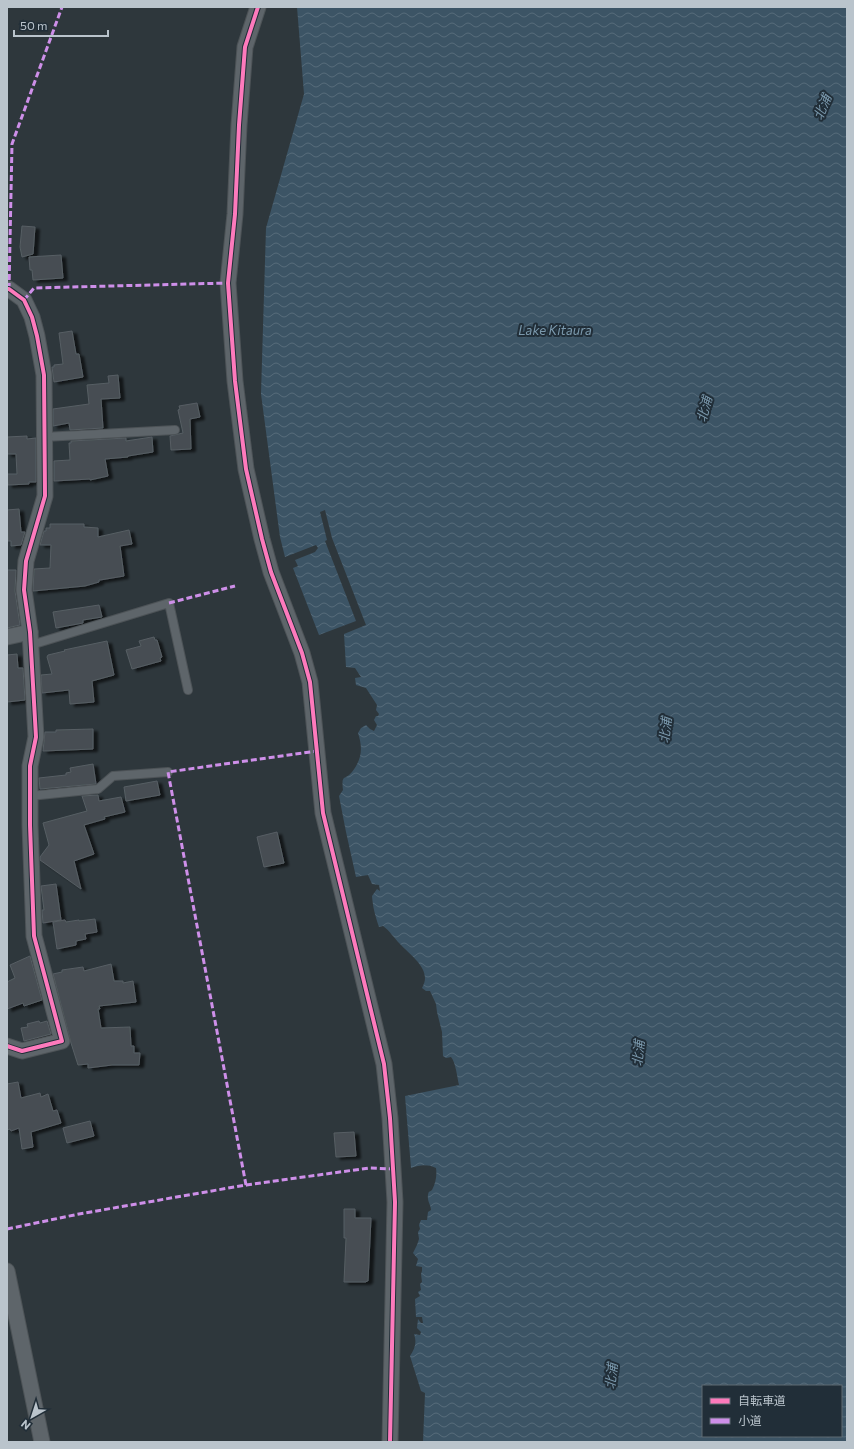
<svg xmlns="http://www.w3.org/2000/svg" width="854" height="1449" font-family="Commissioner,'Noto Sans JP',sans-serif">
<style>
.water{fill:url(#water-waves);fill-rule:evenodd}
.building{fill:#464e52;stroke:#575e64;filter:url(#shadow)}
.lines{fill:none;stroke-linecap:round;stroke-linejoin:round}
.service-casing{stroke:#4d5357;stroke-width:10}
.minor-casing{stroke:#4d5357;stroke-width:17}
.service{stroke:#5e656a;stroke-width:8}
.minor{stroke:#5e656a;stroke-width:15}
.quiet{stroke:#ce8fe9;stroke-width:3;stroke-dasharray:6 3;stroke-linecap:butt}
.cycleway-casing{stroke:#212e38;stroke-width:6}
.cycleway{stroke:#fd7abc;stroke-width:4}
.labels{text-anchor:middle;stroke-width:4;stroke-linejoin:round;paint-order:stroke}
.water-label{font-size:13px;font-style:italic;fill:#7b99ad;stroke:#212e38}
</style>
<defs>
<pattern id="water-waves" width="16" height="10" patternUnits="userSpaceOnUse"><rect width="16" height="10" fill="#3c5465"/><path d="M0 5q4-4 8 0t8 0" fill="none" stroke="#566b7a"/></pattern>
<filter id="shadow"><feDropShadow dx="4.5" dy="2.5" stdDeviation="1" flood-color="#0009"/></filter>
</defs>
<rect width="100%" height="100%" fill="#2e373c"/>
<path class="water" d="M297 7H847V1442H423L425 1393 421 1391 410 1356C415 1348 417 1343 414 1334L420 1335 421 1332 417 1328 418 1319 421 1323H423L422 1317H416L415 1299 420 1296 418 1292 421 1290 420 1284 422 1282 421 1274 422 1271V1267L416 1266 418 1259 413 1253 417 1245 419 1239 418 1232 420 1229 419 1225 421 1220H427L428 1212 431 1210C431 1205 427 1201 428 1195 429 1190 429 1193 432 1190 436 1183 437 1175 436 1168 427 1164 420 1165 411 1168L405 1096 459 1085C457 1077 456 1063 451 1057L446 1058 443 1056 442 1032 437 1012 436 1004 430 991H426L422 988C433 970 411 956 400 944 394 938 390 931 383 926L379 927C375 915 373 908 372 896L377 889 380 891 379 885 372 884 368 875 356 877 346 832 339 796 343 790C341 773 345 781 352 772 362 759 363 748 358 733L361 728 366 725 370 729 374 731 377 725 374 720 376 716H378L379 714 376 710 377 705 366 688 356 685 355 678 361 677 355 668 346 667 344 634 366 625 332 538 325 510 320 512 327 540 325 541 356 621 319 635 293 568 298 566 295 560 315 552 318 548 316 545 285 557 280 537 261 394 266 228 304 94ZM703 1386H841V1436H703Z"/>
<g class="building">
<path d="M22 226 35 227 33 254 22 257 20 247Z"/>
<path d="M61 255 63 278 33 280 32 270H30L29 257Z"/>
<path d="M72 331 76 354H79L83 377 54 382 52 367H54V365L63 364 59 333Z"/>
<path d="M118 375 120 398 101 399 103 428 70 430 69 423 53 426V409L89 404 87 385 109 383 108 376Z"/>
<path d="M197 403 200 417 190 419 191 449 171 450 170 436 183 433 178 410 180 409 179 406Z"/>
<path d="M27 436V439L36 438V482H29V484L8 485 7 474H17L16 454H7V437Z"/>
<path d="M152 437 153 452 128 456V457L105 459 108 476 90 480V479L54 481V461L70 460 69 443H71V441L126 438V441Z"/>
<path d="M19 509 21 532H25L21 545 11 546V541H8L7 510Z"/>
<path d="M50 524H84V527L98 528V537L129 530 132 544 120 546 124 576 100 580H99V582L85 586 33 591 34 569 50 568 51 545H40L44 531H46V528H50Z"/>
<path d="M7 570H16L15 591 20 625 7 628Z"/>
<path d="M99 605 102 617 83 620V623L56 628 53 612Z"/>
<path d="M154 637 155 640H157L162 657 160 658 161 661 132 669 126 650 141 646 139 641Z"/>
<path d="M107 641 114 675 92 681 94 702 70 704 69 690 42 693 41 675 52 674 47 657 48 655 65 651 64 650Z"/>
<path d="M17 654 18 668H23L25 700 7 702V655Z"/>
<path d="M93 729V749L43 751 45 732H56V730Z"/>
<path d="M93 764 96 784 40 789 39 778 66 775V773L71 772 70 768Z"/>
<path d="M157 781 160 795 126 801 124 787Z"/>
<path d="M98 795 99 801 121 797 125 812 104 817 105 819 84 825 94 854 74 861 81 889 40 860V857L49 845 43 823 87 811 82 796Z"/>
<path d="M277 832 284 863 264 867 257 837Z"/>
<path d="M56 884 61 920 43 923 42 910H44L41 886Z"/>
<path d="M95 919 97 932 85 934 86 939 76 941V945L57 949 53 922 65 920 66 922 79 920V921Z"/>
<path d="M30 956 42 1000 24 1006 23 1003 7 1009V982L15 978 10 965Z"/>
<path d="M111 964 114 981H123V983L133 981 136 1002 99 1006 100 1009H98L101 1028 130 1027 131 1046H134V1053H140L139 1065H112L88 1068V1064L78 1065 71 1043 53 974 62 972V970L83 967 84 971Z"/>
<path d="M39 1021 40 1023 47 1021 51 1034 24 1041 21 1028 28 1027 27 1024Z"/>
<path d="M18 1082 21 1098 40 1093 41 1097 48 1094 53 1111 57 1110 61 1123 31 1132 33 1147 22 1149 19 1128 11 1131 10 1129 7 1130V1084Z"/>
<path d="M90 1121 94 1136 67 1143 63 1128Z"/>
<path d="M354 1132 356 1156 336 1157 334 1133Z"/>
<path d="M344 1209H355V1218H371L368 1281H367L366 1282H344L346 1238H344Z"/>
</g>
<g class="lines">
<defs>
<g id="service">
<path d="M44 437 175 430"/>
<path d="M31 645 169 603 188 690"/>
<path d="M30 796 98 789 113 776 168 772"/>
</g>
<g id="minor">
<path d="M258 7 245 47 239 125 235 214 228 283 235 381 246 469 262 539 271 572 302 653 310 682 323 813 384 1064 390 1118 395 1202 390 1442"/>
<path d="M7 289H9L24 300 32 317 37 336 44 375 45 496 26 561 24 590 30 632 36 737 30 766V825L34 936 62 1041 22 1051 7 1046"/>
<path d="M7 637 30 632"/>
<path d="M7 1271 42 1442"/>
</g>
</defs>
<use href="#service" class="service-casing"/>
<use href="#minor" class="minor-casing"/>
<use href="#service" class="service"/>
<use href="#minor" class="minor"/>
<g class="quiet">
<path d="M9 289 12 144 62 7"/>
<path d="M24 300 34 288 228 283"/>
<path d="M169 603 235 586"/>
<path d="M246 1185 369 1168 394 1169"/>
<path d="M7 1229 79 1214 246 1185 168 772 317 751"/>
</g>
<defs>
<g id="cycleway">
<path d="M258 7 245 47 239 125 235 214 228 283 235 381 246 469 262 539 271 572 302 653 310 682 323 813 384 1064 390 1118 395 1202 390 1442"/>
<path d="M7 289H9L24 300 32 317 37 336 44 375 45 496 26 561 24 590 30 632 36 737 30 766V825L34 936 62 1041 22 1051 7 1046"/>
</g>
</defs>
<use href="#cycleway" class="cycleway-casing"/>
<use href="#cycleway" class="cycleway"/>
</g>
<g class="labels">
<g class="water-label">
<text transform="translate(822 107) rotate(-68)" y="5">北浦</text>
<text x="555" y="335">Lake Kitaura</text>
<text transform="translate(704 409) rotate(-75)" y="5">北浦</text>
<text transform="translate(665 730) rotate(-84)" y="5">北浦</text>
<text transform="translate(638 1053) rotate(-85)" y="5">北浦</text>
<text transform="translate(611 1376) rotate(-84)" y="5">北浦</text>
</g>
</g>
<rect width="854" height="1449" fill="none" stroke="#bac4cc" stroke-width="16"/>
<rect x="702" y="1385" width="140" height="52" fill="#212e38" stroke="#5e6a73"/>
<rect x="710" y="1398" width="20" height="6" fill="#fd7abc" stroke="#5e6a73"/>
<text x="738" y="1405" font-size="12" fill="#bac4cc">自転車道</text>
<rect x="710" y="1418" width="20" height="6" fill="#ce8fe9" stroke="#5e6a73"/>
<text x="738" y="1425" font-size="12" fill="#bac4cc">小道</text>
<g transform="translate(32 1417) rotate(219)" stroke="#212e38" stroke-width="3" paint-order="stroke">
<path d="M0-3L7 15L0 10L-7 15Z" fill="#bac4cc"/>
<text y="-6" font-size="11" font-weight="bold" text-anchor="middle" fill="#bac4cc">N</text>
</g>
<path d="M14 30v6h94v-6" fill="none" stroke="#bac4cc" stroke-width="2"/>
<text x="20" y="30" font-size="12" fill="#bac4cc" stroke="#212e38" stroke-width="3" paint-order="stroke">50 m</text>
</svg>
